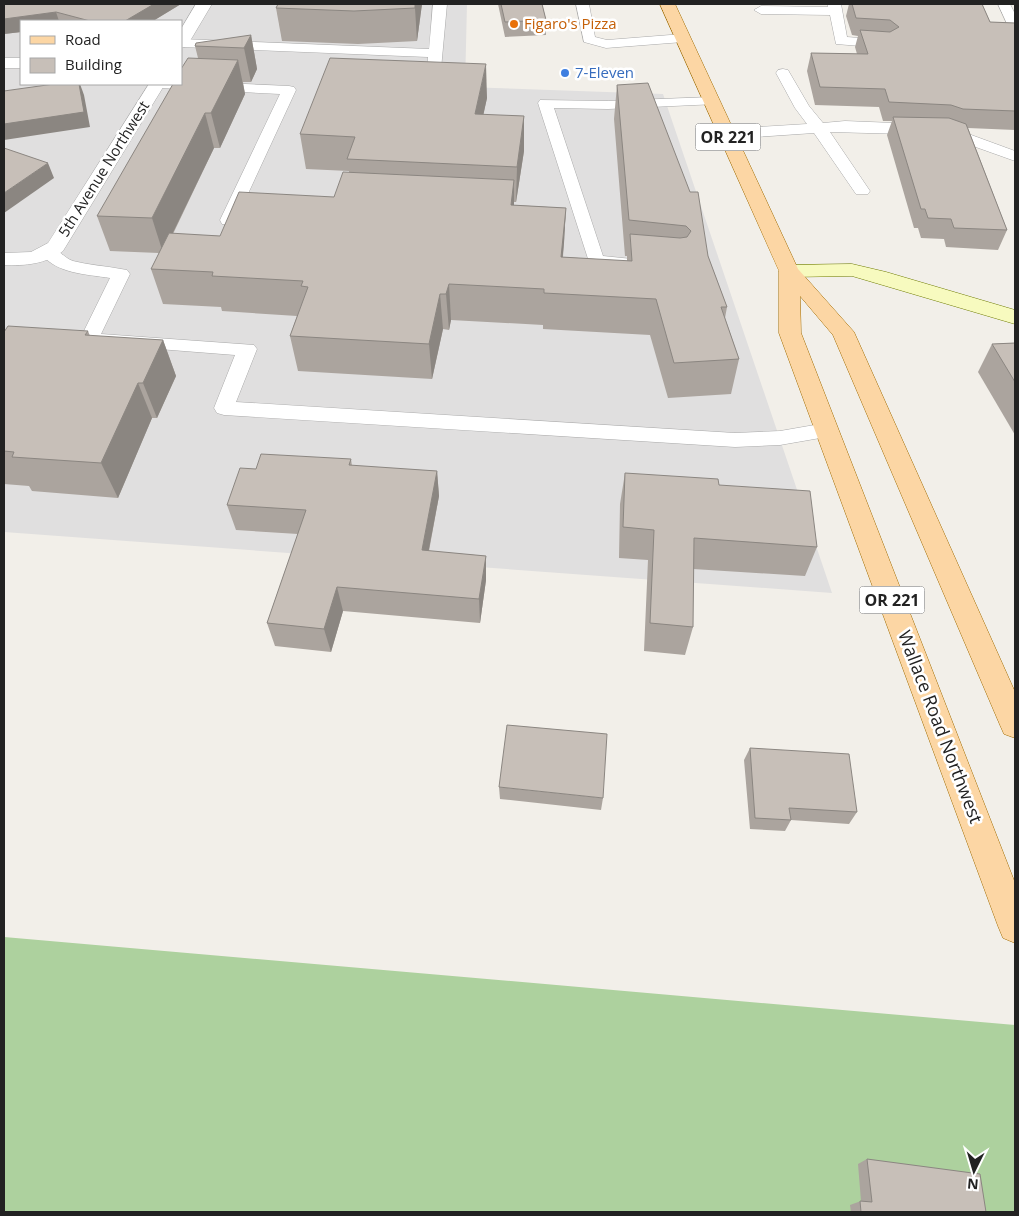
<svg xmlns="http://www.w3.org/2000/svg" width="1019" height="1216" font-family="'Open Sans',sans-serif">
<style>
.residential{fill:#e0dfdf;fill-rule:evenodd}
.forest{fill:#add19e}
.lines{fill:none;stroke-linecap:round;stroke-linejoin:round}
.lane-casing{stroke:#a9a9a9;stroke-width:1}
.street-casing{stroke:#a9a9a9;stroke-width:1}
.secondary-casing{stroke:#707d05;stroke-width:1}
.primary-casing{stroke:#a06b00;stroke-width:1}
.lane{fill:#fff;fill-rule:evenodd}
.street{fill:#fff;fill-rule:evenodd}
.secondary{fill:#f7fabf;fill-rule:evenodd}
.primary{fill:#fcd6a4;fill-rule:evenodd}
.wall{fill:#aba49e}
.shaded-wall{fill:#8b8681}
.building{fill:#c7bfb8;stroke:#8b8681}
.food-dot{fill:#e8710a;stroke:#fff;stroke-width:2}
.shop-dot{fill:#3f7fe0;stroke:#fff;stroke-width:2}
.labels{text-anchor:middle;stroke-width:5;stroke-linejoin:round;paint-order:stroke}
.far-food-label{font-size:15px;fill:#c56008;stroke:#fff;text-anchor:start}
.far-shop-label{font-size:15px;fill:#366cbe;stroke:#fff;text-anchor:start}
.far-street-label{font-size:15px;fill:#222;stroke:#fff}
.shield{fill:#fff;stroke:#646464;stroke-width:1}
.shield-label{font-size:16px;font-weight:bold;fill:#222}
.street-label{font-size:18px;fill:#222;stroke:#fff}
</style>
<rect width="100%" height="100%" fill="#f2efe9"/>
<path class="residential" d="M4 4H467L465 87 663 94 832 593 4 532ZM21 21H181V84H21Z"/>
<path class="forest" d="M4 937 1015 1025V1212H4Z"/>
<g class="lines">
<defs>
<g id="lane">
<path d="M433 4H447L441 69 439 72H429L427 69 428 57 181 47V39L429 49Z"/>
<path d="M576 4H589L595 37 607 40 683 34 690 38 683 42 606 48 584 42Z"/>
<path d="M828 4H841L847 37 885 40 892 44 885 48 836 44 830 15 761 14 754 10 761 6 828 7Z"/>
<path d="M998 4H1010L1015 14V29L1009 28Z"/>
<path d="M783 69 788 70 809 106 823 123 845 121 944 125 1015 151V161L942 135 830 132 870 191 868 194H856L814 133 727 139 722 137 719 134 722 131 727 129 807 124 795 108 776 73 778 70Z"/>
<path d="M181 81 289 86 294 87 296 90 234 224H222L220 220 280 94 161 88 156 87 154 84H181Z"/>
<path d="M712 97 717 98 719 101 717 104 608 109 554 108 603 256 632 259 635 263 632 267 626 268 590 265 538 103 540 100 608 101Z"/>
<path d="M49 247C59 249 64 258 73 261 88 265 106 266 121 269L127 270 130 274 101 334 254 345 257 349 236 402 735 433 780 431 826 423 833 425 836 430 833 435 826 437 780 445 735 447 224 415 217 413 214 408 235 355 82 343 80 339 110 278C86 274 55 274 40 252L43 248Z"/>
</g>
<g id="street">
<path d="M196 4H212L187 46 181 48V29Z"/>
<rect x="4" y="58" width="17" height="10"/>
<path d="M149 84H165L63 251C46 264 25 266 4 265V253L31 252 48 243Z"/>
</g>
<path id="secondary" d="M852 264 886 272 1015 310V324L852 276 789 277 782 275 779 271 782 267 789 265Z"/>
<path id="primary" d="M660 4H675L798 269 854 332 1015 692V738L1004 734 1000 725 833 335 800 296 801 333 1015 883V943L1003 938 998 926 779 333V271Z"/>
</defs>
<use href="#lane" class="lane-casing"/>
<use href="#street" class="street-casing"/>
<use href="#secondary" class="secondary-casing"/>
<use href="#primary" class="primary-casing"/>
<use href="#lane" class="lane"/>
<use href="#street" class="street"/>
<use href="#secondary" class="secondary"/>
<use href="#primary" class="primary"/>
</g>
<g class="wall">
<path d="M4 4H181L153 21H21V32L4 34Z"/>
<path d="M278 4H422L417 41 358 44 282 41 276 8Z"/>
<path d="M498 4H542L546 20V35L505 37Z"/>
<path d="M849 4H982L990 22 1015 23V130L968 128 1007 230 998 250 946 247 944 239 921 238 918 228H914L887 135 892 121H883L879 107 815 105 807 71 811 53 857 54 855 47 858 36 852 35 846 16Z"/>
<path d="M251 35 257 69 251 82H243L245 94 220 148H214L173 234 220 236 334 197 349 173V171L306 169 300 134 487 98 483 115 524 116V151L516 202H514V205L566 208 563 257 627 261V256H625L614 119 617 85 708 256 727 307 725 318 739 359 731 394 668 398 650 335 543 329V325L451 320 449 330 443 329 432 379 298 371 290 336 297 316 222 311 221 307 163 304 151 269 159 253 110 251 97 216 198 58 195 46Z"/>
<path d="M88 331 90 336 163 340 176 376 157 418H152L118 498 32 491 29 486 4 484V332Z"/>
<path d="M1015 343V435L978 372 992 344Z"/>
<path d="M351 459 352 466 437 471 439 496 429 551 486 556V580L480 623 343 611 331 652 275 646 267 623 298 534 236 530 227 505 256 469Z"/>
<path d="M625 473 719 485 817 547 805 576 693 569V627L685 655 644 651 648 560 619 558 620 504Z"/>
<path d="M750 748 857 812 849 824 791 820 785 831 750 829 744 760Z"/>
<path d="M499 787 603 798 601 810 500 799Z"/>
<path d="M867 1159 986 1212H851L850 1205 861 1201 858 1164Z"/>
</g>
<g class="shaded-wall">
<path d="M154 4H181L153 21H125Z"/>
<path d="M415 4H422L417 41 415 8Z"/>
<path d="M56 12 59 21H21V32L4 34V19Z"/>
<path d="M251 35 257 69 251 82 244 48Z"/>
<path d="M238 60 245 94 220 148 211 113Z"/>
<path d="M486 64 487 98 476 149 475 114Z"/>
<path d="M80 84 84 95 90 127 4 140V124Z"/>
<path d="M205 113 214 148 163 253 152 218Z"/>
<path d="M524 116V151L516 202 517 167Z"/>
<path d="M48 163 54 178 4 213V193Z"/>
<path d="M514 180V215L511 205Z"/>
<path d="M566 208 564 243 559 293 561 257Z"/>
<path d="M449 284 451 320 449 330 446 294Z"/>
<path d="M440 294 443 329 432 379 429 344Z"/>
<path d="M163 340 176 376 157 418 143 383Z"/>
<path d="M138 383 152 418 118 498 101 463Z"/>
<path d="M437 471 439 496 424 575 422 550Z"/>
<path d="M486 556V580L480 623 479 599Z"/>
<path d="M337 587 343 611 331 652 324 629Z"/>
</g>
<g class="building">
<path d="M4 4H154L125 21H90L56 12 4 19Z"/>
<path d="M278 4H415V8L354 11 276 8Z"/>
<path d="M501 4H542L546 20 505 22Z"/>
<path d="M852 4H982L990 22 1015 23V111L963 109 951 105 889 102 885 89 820 87 811 53 868 54 860 30 890 32 899 27 890 20 856 18Z"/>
<path d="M251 35 244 48 195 46 196 43Z"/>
<path d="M188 58 238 60 211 113H205L152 218 97 216 173 84H181V69Z"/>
<path d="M330 58 486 64 475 114 524 116 517 167 347 159 355 137 300 134Z"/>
<path d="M648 83 690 192H698L708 256 727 307H721L739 359 674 363 656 299 544 293V289L449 284 446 294H440L429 344 290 336 308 287 301 286 303 281 212 276 213 272 151 269 169 233 220 236 239 192 334 197 343 172 514 180 511 205 566 208 561 257 632 261 630 234 680 238 687 237 691 231 686 226 629 220 617 85Z"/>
<path d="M54 84H79L84 112 4 124V91Z"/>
<path d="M893 117 949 118 966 124 1007 230 954 228 951 219 928 218 925 209H921Z"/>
<path d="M4 148 48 163 4 193Z"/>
<path d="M8 326 88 331 85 335 163 340 143 383H138L101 463 12 457 14 452 4 451V332Z"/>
<path d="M1015 343V382L992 344Z"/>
<path d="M261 454 351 459 349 465 437 471 422 550 486 556 479 599 337 587 324 629 267 623 306 510 227 505 240 468 256 469Z"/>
<path d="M625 473 718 479 719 485 810 491 817 547 694 538 693 627 650 623 654 530 623 527Z"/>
<path d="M507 725 607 734 603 798 499 787Z"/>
<path d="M750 748 849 754 857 812 789 808 791 820 755 818Z"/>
<path d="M867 1159 980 1174 986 1212H861L860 1201 872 1202Z"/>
</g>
<circle class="food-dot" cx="514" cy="24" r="5"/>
<circle class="shop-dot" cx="565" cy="73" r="5"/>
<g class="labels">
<g class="far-food-label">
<text x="524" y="29">Figaro's Pizza</text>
</g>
<g class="far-shop-label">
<text x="575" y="78">7-Eleven</text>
</g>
<g class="far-street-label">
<text transform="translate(104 169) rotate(-58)" y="5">5th Avenue Northwest</text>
</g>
<g class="shield">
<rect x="695.5" y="123.5" width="65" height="27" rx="4"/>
<rect x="859.5" y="586.5" width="65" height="27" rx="4"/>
</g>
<g class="shield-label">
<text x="728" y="143">OR 221</text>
<text x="892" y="606">OR 221</text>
</g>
<g class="street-label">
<text transform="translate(940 727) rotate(69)" y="6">Wallace Road Northwest</text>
</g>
</g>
<rect width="1019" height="1216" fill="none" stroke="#222222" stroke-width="10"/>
<rect x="20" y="20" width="162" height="65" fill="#ffffff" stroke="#a7a7a7"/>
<rect x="30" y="36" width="25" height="8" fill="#fcd6a4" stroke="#a7a7a7"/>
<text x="65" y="45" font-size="15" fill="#222222">Road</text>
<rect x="30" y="58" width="25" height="15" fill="#c7bfb8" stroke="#a7a7a7"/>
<text x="65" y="70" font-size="15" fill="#222222">Building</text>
<g transform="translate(974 1171) rotate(185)" stroke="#ffffff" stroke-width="4" paint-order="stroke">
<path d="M0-4L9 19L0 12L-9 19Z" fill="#222222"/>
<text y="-8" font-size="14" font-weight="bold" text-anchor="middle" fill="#222222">N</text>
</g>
</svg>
